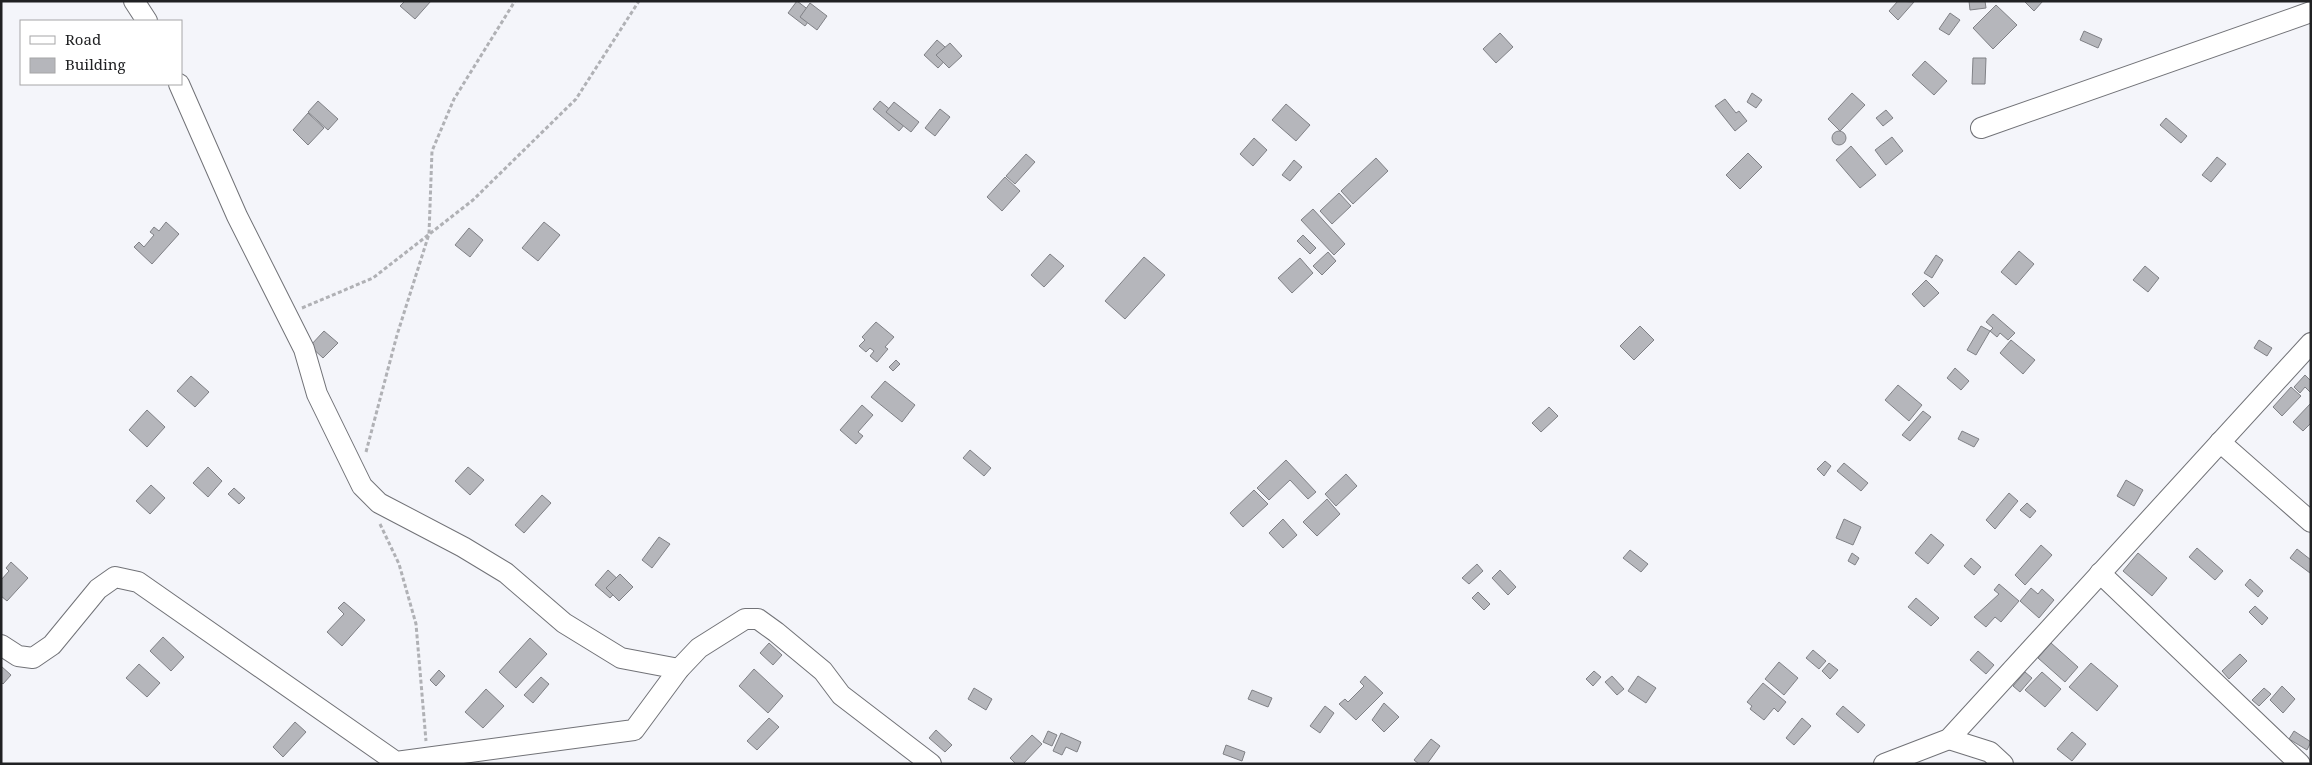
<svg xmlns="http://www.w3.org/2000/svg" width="2312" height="765" font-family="'Noto Serif',serif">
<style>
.building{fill:#b5b6bb;stroke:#808186}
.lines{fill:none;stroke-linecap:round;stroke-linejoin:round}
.minor-casing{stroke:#717277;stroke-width:22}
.path{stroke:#b0b1b5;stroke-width:3;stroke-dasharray:4 2.5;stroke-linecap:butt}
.minor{stroke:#fff;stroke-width:20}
</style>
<rect width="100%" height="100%" fill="#f4f5fa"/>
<g class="building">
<path d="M405 1H431L415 19 400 6Z"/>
<path d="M797 1 814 14 805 26 788 13Z"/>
<path d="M1898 1 1914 2 1898 20 1889 11Z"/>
<path d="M1969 1H1985L1986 8 1970 10Z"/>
<path d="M2024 1H2043L2034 11Z"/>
<path d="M810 3 827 16 817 30 800 17Z"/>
<path d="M1996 5 2017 25 1993 49 1973 28Z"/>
<path d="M1950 13 1960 20 1949 35 1939 29Z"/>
<path d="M2084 31 2102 39 2098 48 2080 40Z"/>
<path d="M1500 33 1513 47 1496 63 1483 49Z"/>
<path d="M937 40 952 53 938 68 924 55Z"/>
<path d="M950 43 962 56 949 68 936 55Z"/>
<path d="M1973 58H1986L1985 84H1972Z"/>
<path d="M1925 61 1947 81 1934 95 1912 75Z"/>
<path d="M1752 93 1762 100 1756 108 1747 102Z"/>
<path d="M1852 93 1865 105 1840 131 1828 119Z"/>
<path d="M1725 99 1736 113 1739 111 1747 121 1735 131 1715 106Z"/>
<path d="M318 101 338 119 328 130 308 112Z"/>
<path d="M880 101 906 123 899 131 873 109Z"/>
<path d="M894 102 919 122 911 132 886 112Z"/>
<path d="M1286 104 1310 125 1296 141 1272 120Z"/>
<path d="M940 109 950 117 935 136 925 128Z"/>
<path d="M1886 110 1893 118 1883 126 1876 118Z"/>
<path d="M308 113 324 128 308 145 293 130Z"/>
<path d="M2166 118 2187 136 2181 143 2160 125Z"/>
<circle cx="1839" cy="138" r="7"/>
<path d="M1892 137 1903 151 1886 165 1875 150Z"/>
<path d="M1254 138 1267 150 1253 166 1240 154Z"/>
<path d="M1851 146 1876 175 1860 188 1836 160Z"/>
<path d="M1748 153 1762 167 1740 189 1726 175Z"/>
<path d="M1026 154 1035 162 1015 184 1006 176Z"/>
<path d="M2217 157 2226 164 2211 182 2202 175Z"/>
<path d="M1376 158 1388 171 1353 204 1341 191Z"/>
<path d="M1294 160 1302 167 1290 181 1282 175Z"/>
<path d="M1005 177 1020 191 1002 211 987 197Z"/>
<path d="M1339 193 1351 206 1332 224 1320 211Z"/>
<path d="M1313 209 1345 244 1334 255 1301 220Z"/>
<path d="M166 222 179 234 152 264 134 247 139 242 144 247 154 235 150 232 154 227 159 231Z"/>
<path d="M544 222 560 235 538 261 522 248Z"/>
<path d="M469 228 483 240 470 257 455 245Z"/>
<path d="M1303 235 1316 248 1310 254 1297 241Z"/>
<path d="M2019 251 2034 264 2016 285 2001 272Z"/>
<path d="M1328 252 1336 261 1322 275 1313 266Z"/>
<path d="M1050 254 1064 266 1044 287 1031 275Z"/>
<path d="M1936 255 1943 260 1932 278 1924 273Z"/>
<path d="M1144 257 1165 275 1125 319 1105 301Z"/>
<path d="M1300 258 1313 273 1292 293 1278 278Z"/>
<path d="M2145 266 2159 278 2148 292 2133 280Z"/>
<path d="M1926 280 1939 293 1924 307 1912 294Z"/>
<path d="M1993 314 2015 333 2008 340 2000 333 1997 337 1990 331 1993 328 1986 322Z"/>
<path d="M876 322 894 337 885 347 888 349 877 362 870 356 874 351 870 348 866 352 859 346 865 340 862 337Z"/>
<path d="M1640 326 1654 340 1634 360 1620 346Z"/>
<path d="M1981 326 1990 331 1976 355 1967 350Z"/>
<path d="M324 331 338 343 323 358 310 346Z"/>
<path d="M2011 340 2035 360 2023 374 2000 353Z"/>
<path d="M2259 340 2272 348 2267 356 2254 348Z"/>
<path d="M896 360 900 364 893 371 889 367Z"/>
<path d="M1955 368 1969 381 1961 390 1947 378Z"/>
<path d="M2305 375 2311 381V393L2305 387 2300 393 2294 387Z"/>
<path d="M191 376 209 392 195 407 177 391Z"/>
<path d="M885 381 915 405 902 422 871 397Z"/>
<path d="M1898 385 1922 405 1909 421 1885 400Z"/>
<path d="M2291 387 2301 396 2282 416 2273 407Z"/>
<path d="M2311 403V423L2303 431 2293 422Z"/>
<path d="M862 405 873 415 858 432 863 436 856 444 840 430Z"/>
<path d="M1549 407 1558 416 1541 432 1532 423Z"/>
<path d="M147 410 165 427 147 447 129 430Z"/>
<path d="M1923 411 1931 417 1910 441 1902 435Z"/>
<path d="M1962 431 1979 439 1974 447 1958 439Z"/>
<path d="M970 450 991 468 984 476 963 458Z"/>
<path d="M1286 460 1316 492 1308 499 1290 480 1269 500 1257 488Z"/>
<path d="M1825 461 1831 466 1824 476 1817 469Z"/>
<path d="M1844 463 1868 483 1861 491 1837 471Z"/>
<path d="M208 467 222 481 208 497 193 483Z"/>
<path d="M468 467 484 480 470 495 455 481Z"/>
<path d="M1346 474 1357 486 1336 506 1325 494Z"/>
<path d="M2126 480 2143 490 2134 506 2117 496Z"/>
<path d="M151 485 165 498 150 514 136 501Z"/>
<path d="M234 488 245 498 239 504 228 494Z"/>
<path d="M1254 490 1268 504 1243 527 1230 513Z"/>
<path d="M2009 493 2018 501 1995 529 1986 520Z"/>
<path d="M542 495 551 503 524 533 515 525Z"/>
<path d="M1327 499 1340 514 1317 536 1303 522Z"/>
<path d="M2027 503 2036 511 2030 518 2020 510Z"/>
<path d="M1283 519 1297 535 1283 548 1269 533Z"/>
<path d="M1844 519 1861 527 1853 545 1836 538Z"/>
<path d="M1931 534 1944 545 1928 564 1915 553Z"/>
<path d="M659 537 670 544 652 568 642 560Z"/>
<path d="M2041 545 2052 555 2025 585 2015 575Z"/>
<path d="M2197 548 2223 571 2215 580 2189 557Z"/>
<path d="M2297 549 2311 560 2310 573 2290 558Z"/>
<path d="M1630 550 1648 564 1641 572 1623 558Z"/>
<path d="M1852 553 1859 558 1855 565 1848 561Z"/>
<path d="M2138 553 2167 578 2152 596 2123 571Z"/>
<path d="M1971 558 1981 567 1974 575 1964 566Z"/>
<path d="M11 562 28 578 7 601 1 596V580L9 571 6 568Z"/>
<path d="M1477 564 1483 571 1469 584 1462 578Z"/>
<path d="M608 570 623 584 610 598 595 585Z"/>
<path d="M1500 570 1516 587 1508 595 1492 578Z"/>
<path d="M620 574 633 587 619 601 606 588Z"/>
<path d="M2250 579 2263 591 2258 597 2245 585Z"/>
<path d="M1999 584 2019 601 2001 622 1995 617 1986 627 1974 617 1999 594 1994 590Z"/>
<path d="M2031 588 2038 594 2042 589 2054 600 2039 618 2020 601Z"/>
<path d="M1478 592 1490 604 1484 610 1472 598Z"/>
<path d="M1916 598 1939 618 1931 626 1908 607Z"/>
<path d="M344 602 365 620 342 646 327 632 344 614 338 608Z"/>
<path d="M2255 606 2268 618 2262 625 2249 612Z"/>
<path d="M163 637 184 657 171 671 150 651Z"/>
<path d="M530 638 547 654 516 688 499 672Z"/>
<path d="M769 643 782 655 773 665 760 653Z"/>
<path d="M2051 643 2078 667 2065 682 2038 658Z"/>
<path d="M1813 650 1826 661 1819 669 1806 658Z"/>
<path d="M1978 651 1994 665 1986 674 1970 660Z"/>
<path d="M2240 654 2247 661 2229 679 2222 671Z"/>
<path d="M1779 662 1798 678 1784 695 1765 679Z"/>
<path d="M1829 663 1838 670 1830 679 1822 671Z"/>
<path d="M2091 663 2118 686 2097 711 2069 687Z"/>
<path d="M139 664 160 683 147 697 126 678Z"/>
<path d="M1 666 11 675 3 684 1 682Z"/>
<path d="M754 669 783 696 768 713 739 686Z"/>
<path d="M439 670 445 676 436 686 430 680Z"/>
<path d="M1594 671 1601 677 1593 686 1586 679Z"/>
<path d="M2025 672 2032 678 2020 692 2013 686Z"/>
<path d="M2042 672 2061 689 2045 707 2025 690Z"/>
<path d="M1365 676 1383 693 1356 720 1339 704 1345 699 1348 702 1364 686 1360 682Z"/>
<path d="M1612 676 1624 689 1617 695 1605 682Z"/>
<path d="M1638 676 1656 688 1646 703 1628 691Z"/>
<path d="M541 677 549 684 533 703 524 695Z"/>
<path d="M1763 683 1786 702 1778 712 1774 708 1764 720 1750 709 1752 706 1747 702Z"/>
<path d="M2282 686 2295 699 2283 713 2270 700Z"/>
<path d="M974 688 992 699 986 710 968 699Z"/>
<path d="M2264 688 2271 694 2259 706 2252 700Z"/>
<path d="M486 689 504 706 483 728 465 712Z"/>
<path d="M1252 690 1272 698 1268 707 1248 699Z"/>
<path d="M1384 703 1399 717 1384 732 1372 720Z"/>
<path d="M1325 706 1334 713 1320 733 1310 726Z"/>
<path d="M1843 706 1865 725 1858 733 1836 714Z"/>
<path d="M769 718 779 727 757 750 747 741Z"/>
<path d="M1802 718 1811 726 1794 745 1786 738Z"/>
<path d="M295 722 306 732 283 757 273 747Z"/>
<path d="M936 730 952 745 945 752 929 738Z"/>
<path d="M1048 731 1057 735 1052 746 1043 742Z"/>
<path d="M2294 731 2311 742 2307 750 2289 739Z"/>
<path d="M2072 732 2086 744 2072 761 2057 749Z"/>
<path d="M1061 733 1081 742 1077 752 1066 747 1062 755 1053 751Z"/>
<path d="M1032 735 1042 744 1023 764H1016L1010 758Z"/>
<path d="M1431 739 1440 746 1427 764H1419L1414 760Z"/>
<path d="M1226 745 1245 752 1242 761 1223 754Z"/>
</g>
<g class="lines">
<defs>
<g id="minor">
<path d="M134 1 147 21"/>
<path d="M179 84 237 216 304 349 317 394 362 486 379 503 463 547 506 573 564 623 621 658 679 669"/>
<path d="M1981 128 2311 12"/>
<path d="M2220 442 2311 522"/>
<path d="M2100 573 2300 764"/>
<path d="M1 645 18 656 33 658 52 645 98 589 115 577 138 582 396 762 634 730 679 669 699 648 745 619H758L776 632 823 671 841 695 931 764"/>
<path d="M1949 739 1990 752 2003 764"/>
<path d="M1884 764 1949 739 2311 343"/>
</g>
</defs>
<use href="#minor" class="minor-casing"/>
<g class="path">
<path d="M302 308 373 278 473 200 576 99 639 1"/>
<path d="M366 452 397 335 429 234 432 151 454 99 515 1"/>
<path d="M380 524 399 564 416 624 426 741"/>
</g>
<use href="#minor" class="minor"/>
</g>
<rect width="2312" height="765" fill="none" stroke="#202123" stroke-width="5"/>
<rect x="20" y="20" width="162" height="65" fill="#ffffff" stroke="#a6a6a7"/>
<rect x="30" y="36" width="25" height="8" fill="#ffffff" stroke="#a6a6a7"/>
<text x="65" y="45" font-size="15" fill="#202123">Road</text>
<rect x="30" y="58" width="25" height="15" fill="#b5b6bb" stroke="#a6a6a7"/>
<text x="65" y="70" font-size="15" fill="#202123">Building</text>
</svg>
